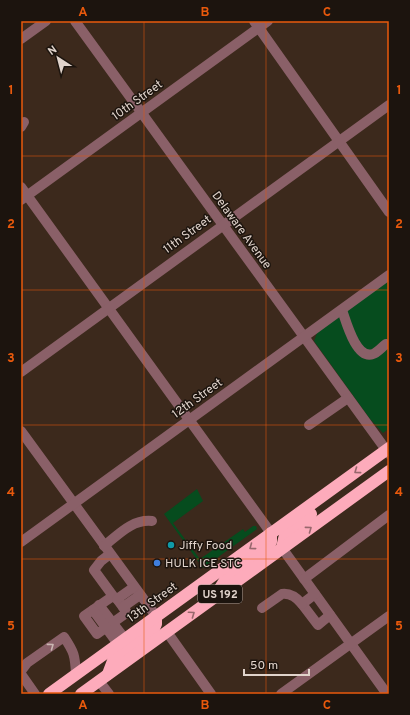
<svg xmlns="http://www.w3.org/2000/svg" width="410" height="715" font-family="Overpass,sans-serif">
<style>
.green{fill:#064c1e}
.lines{fill:none;stroke-linecap:round;stroke-linejoin:round}
.minor{stroke:#8a6068;stroke-width:10}
.highway{stroke:#fdabbb;stroke-width:12}
.oneway{stroke:#98676d}
.oneway2{stroke:#cab6b2}
.grid{fill:none;stroke:#e8590c;stroke-width:1;stroke-opacity:0.55}
.culture-dot{fill:#0f9aa8;stroke:#1c140e;stroke-width:1.5}
.shop-dot{fill:#3f7fe0;stroke:#1c140e;stroke-width:1.5}
.labels{text-anchor:middle;stroke-width:3;stroke-linejoin:round;paint-order:stroke}
.shield{fill:#1c140e;stroke:#a59a92;stroke-width:1}
.shield-label{font-size:11px;font-weight:bold;fill:#e0d3cb}
.street-label{font-size:12px;fill:#e0d3cb;stroke:#1c140e}
.poi-label{font-size:12px;fill:#e0d3cb;stroke:#1c140e;text-anchor:start}
.neatline{fill:none;stroke:#e8590c;stroke-width:1.5}
.grid-label{font-size:13px;text-anchor:middle;font-weight:bold;fill:#e8590c}
</style>
<rect width="100%" height="100%" fill="#3c291c"/>
<g class="green">
<path d="M389 280V433L387 430 383 433 370 419 314 341 317 333Z"/>
<path d="M197 489 203 501 173 523 199 558 200 559 243 529 245 532 253 526H256L257 529 203 568 164 514Z"/>
</g>
<g class="lines">
<g class="minor">
<path d="M75 21 389 454"/>
<path d="M254 21 389 212"/>
<path d="M21 39 46 21"/>
<path d="M21 127 24 122"/>
<path d="M21 187 271 533"/>
<path d="M21 200 268 21"/>
<path d="M342 310C346 321 356 360 373 354 377 353 382 347 386 344"/>
<path d="M21 372 389 105"/>
<path d="M309 425 348 398"/>
<path d="M21 431 156 616"/>
<path d="M21 542 389 275"/>
<path d="M104 546C118 535 132 519 152 521"/>
<path d="M282 548 387 694"/>
<path d="M110 554 101 561 94 570 113 596 84 616 97 634 125 614 126 611 117 599 113 596"/>
<path d="M304 579 389 515"/>
<path d="M315 594 302 604 318 625 330 615"/>
<path d="M117 599 134 587"/>
<path d="M99 605 125 639"/>
<path d="M123 607 140 595"/>
<path d="M262 608 282 594C290 593 297 598 302 604"/>
<path d="M93 610 118 644"/>
<path d="M167 632 211 694"/>
<path d="M21 671 27 663 64 637C74 652 75 655 76 674"/>
<path d="M21 674 35 694"/>
<path d="M99 681 109 694"/>
<path d="M281 694 389 616"/>
</g>
<g class="highway">
<path d="M282 548 284 539 286 532 311 514"/>
<path d="M217 593 227 577 268 547 271 542V533"/>
<path d="M108 674 114 658 153 631 156 624V616"/>
<path d="M49 694 389 448"/>
<path d="M81 694 389 471"/>
</g>
</g>
<defs><path id="oneway-chevron" d="M-2-3.5L2.5 0L-2 3.5" fill="none" stroke-width="1.6" stroke-linecap="round" stroke-linejoin="round"/></defs>
<g class="oneway">
<use href="#oneway-chevron" transform="translate(357 471) rotate(144)"/>
<use href="#oneway-chevron" transform="translate(309 529) rotate(-36)"/>
<use href="#oneway-chevron" transform="translate(252 547) rotate(143)"/>
<use href="#oneway-chevron" transform="translate(192 614) rotate(-35)"/>
</g>
<use class="oneway2" href="#oneway-chevron" transform="translate(51 646) rotate(-36)"/>
<path class="grid" d="M144 21V694M266 21V694M21 156H389M21 290H389M21 425H389M21 559H389"/>
<circle class="culture-dot" cx="171" cy="545" r="4"/>
<circle class="shop-dot" cx="157" cy="563" r="4"/>
<g class="labels">
<rect class="shield" x="198" y="585" width="44" height="18" rx="3"/>
<g class="shield-label">
<text x="220" y="598">US 192</text>
</g>
<g class="street-label">
<text transform="translate(137 100) rotate(-36)" y="4">10th Street</text>
<text transform="translate(242 230) rotate(54)" y="4">Delaware Avenue</text>
<text transform="translate(187 234) rotate(-36)" y="4">11th Street</text>
<text transform="translate(197 398) rotate(-36)" y="4">12th Street</text>
<text transform="translate(152 602) rotate(-36)" y="4">13th Street</text>
</g>
<g class="poi-label">
<text x="179" y="549">Jiffy Food</text>
<text x="165" y="567">HULK ICE STC</text>
</g>
</g>
<rect width="410" height="715" fill="none" stroke="#1c140e" stroke-width="44"/>
<g transform="translate(58 58) rotate(324)" stroke="#1c140e" stroke-width="3" paint-order="stroke">
<path d="M0-3L7 15L0 10L-7 15Z" fill="#e0d3cb"/>
<text y="-6" font-size="11" font-weight="bold" text-anchor="middle" fill="#e0d3cb">N</text>
</g>
<path d="M244 669v6h65v-6" fill="none" stroke="#e0d3cb" stroke-width="2"/>
<text x="250" y="669" font-size="12" fill="#e0d3cb" stroke="#1c140e" stroke-width="3" paint-order="stroke">50 m</text>
<rect x="22" y="22" width="366" height="671" class="neatline"/>
<g class="grid-label">
<text x="83" y="16">A</text>
<text x="205" y="16">B</text>
<text x="327" y="16">C</text>
<text x="11" y="94">1</text>
<text x="399" y="94">1</text>
<text x="11" y="228">2</text>
<text x="399" y="228">2</text>
<text x="11" y="362">3</text>
<text x="399" y="362">3</text>
<text x="11" y="496">4</text>
<text x="399" y="496">4</text>
<text x="11" y="630">5</text>
<text x="399" y="630">5</text>
<text x="83" y="709">A</text>
<text x="205" y="709">B</text>
<text x="327" y="709">C</text>
</g>
</svg>
